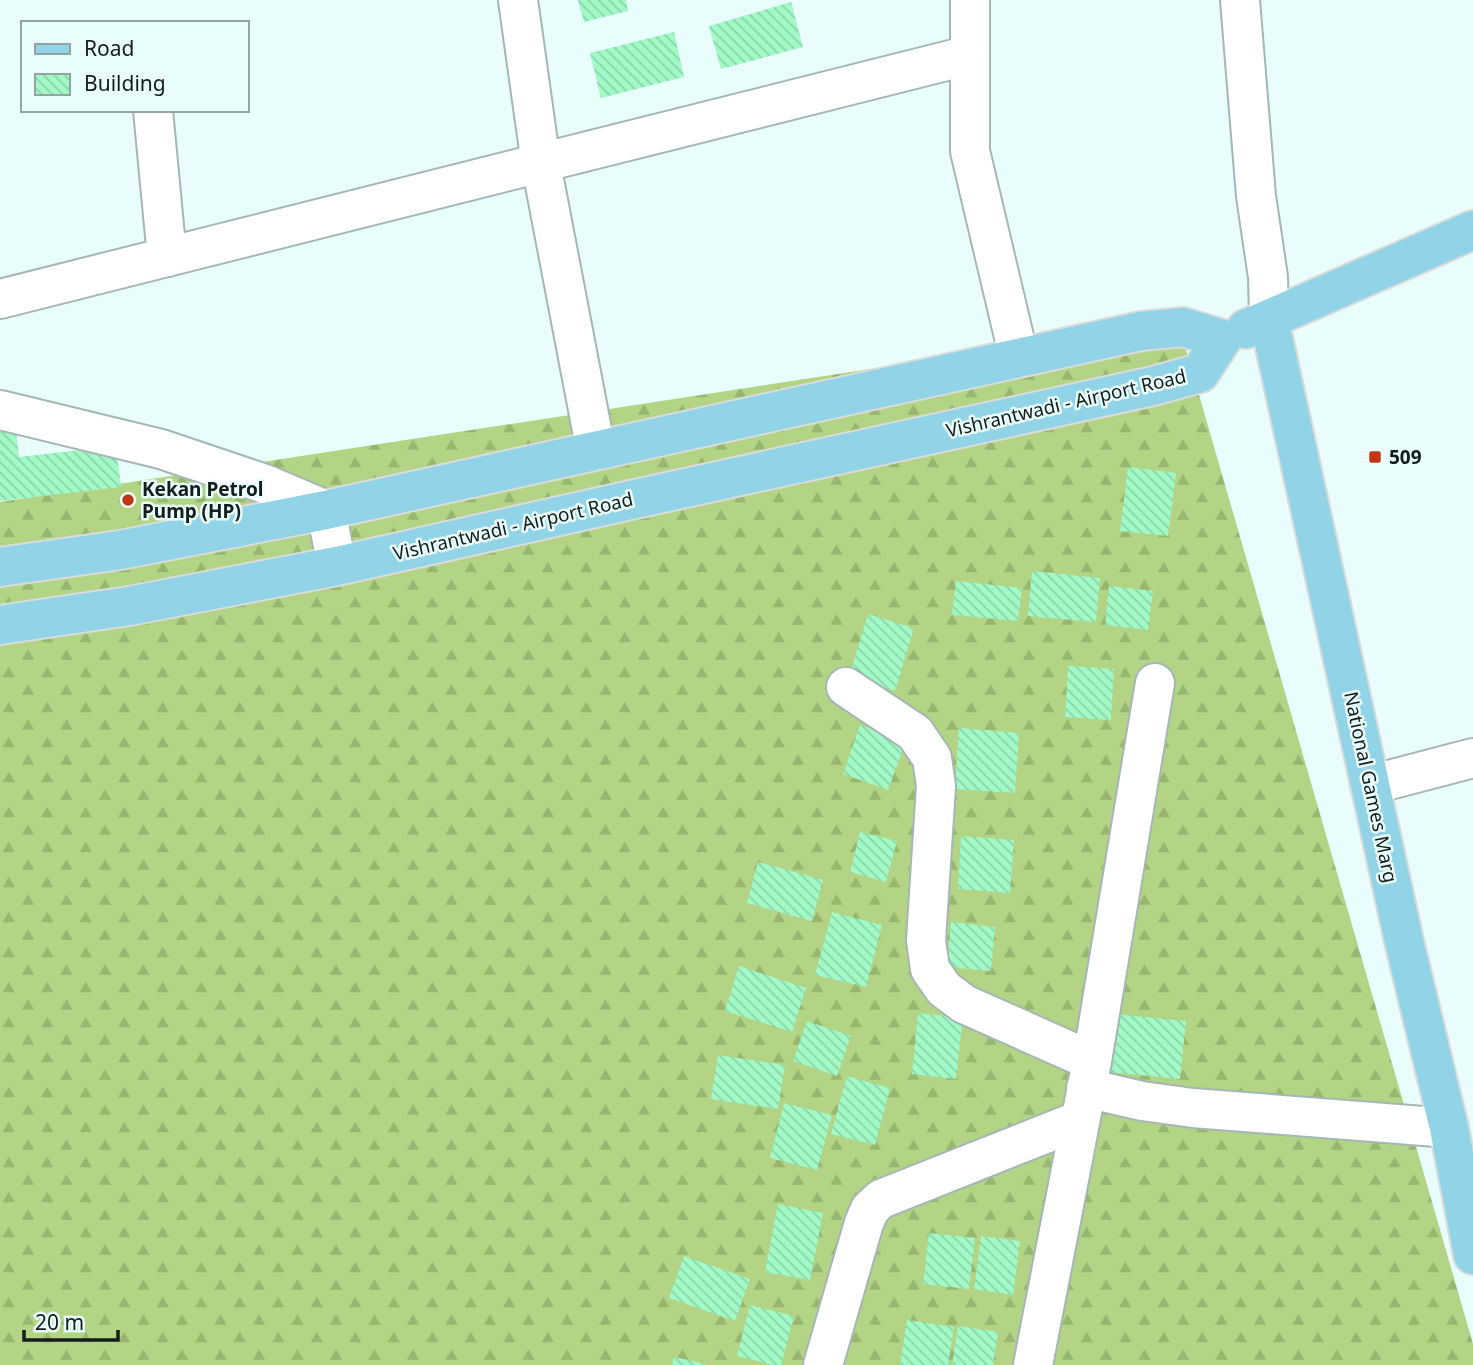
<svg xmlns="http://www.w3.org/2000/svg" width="1473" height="1365" font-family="'Noto Sans',sans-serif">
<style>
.forest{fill:url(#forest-firs)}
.building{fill:url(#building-back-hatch)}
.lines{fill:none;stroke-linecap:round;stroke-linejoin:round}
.minor-casing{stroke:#a4b7b5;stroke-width:42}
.major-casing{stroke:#dadbdb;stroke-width:42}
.minor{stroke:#fff;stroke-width:38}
.major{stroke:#91d4e8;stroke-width:38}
.poi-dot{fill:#c13618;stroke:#e9fefc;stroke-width:2.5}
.labels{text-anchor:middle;stroke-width:5;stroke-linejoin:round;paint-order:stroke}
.street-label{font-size:19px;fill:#151d1c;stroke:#e9fefc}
.poi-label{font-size:19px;font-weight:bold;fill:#151d1c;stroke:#e9fefc;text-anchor:start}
</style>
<defs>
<pattern id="forest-firs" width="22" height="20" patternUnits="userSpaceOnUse" patternTransform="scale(1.75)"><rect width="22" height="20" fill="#b3d484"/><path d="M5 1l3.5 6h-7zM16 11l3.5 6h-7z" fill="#99b671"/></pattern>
<pattern id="building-back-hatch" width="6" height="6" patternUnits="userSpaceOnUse" patternTransform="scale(1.75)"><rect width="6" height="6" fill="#a1f9c6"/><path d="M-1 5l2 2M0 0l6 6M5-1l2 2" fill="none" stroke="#8ad5aa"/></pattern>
</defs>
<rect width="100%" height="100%" fill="#e9fefc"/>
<path class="forest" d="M1178 322 1473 1344V1365H0V502Z"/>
<g class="building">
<path d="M578 0H626L628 11 584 22Z"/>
<path d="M791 2 803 47 721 69 709 26Z"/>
<path d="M674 32 684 77 601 98 590 53Z"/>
<path d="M16 431 19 457 116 446 121 487 0 501V432Z"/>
<path d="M1128 467 1176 473 1168 536 1120 531Z"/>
<path d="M1032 571 1100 578 1096 622 1028 616Z"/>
<path d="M956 581 1022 588 1018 621 952 615Z"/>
<path d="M1109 586 1153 591 1148 630 1105 625Z"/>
<path d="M868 614 914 628 895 691 849 677Z"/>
<path d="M1068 666 1114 669 1111 720 1065 717Z"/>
<path d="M860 725 906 741 888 790 843 774Z"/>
<path d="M959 728 1019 733 1015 793 955 789Z"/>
<path d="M860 832 897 841 886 882 850 872Z"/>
<path d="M961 836 1014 840 1010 893 958 889Z"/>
<path d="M758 862 823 880 812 921 747 903Z"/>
<path d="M832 912 882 925 866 987 815 975Z"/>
<path d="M951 922 995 927 991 971 947 967Z"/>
<path d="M739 966 806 988 792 1032 725 1011Z"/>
<path d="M918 1013 963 1018 956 1079 912 1074Z"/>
<path d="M1115 1014 1186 1021 1180 1079 1109 1072Z"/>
<path d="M807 1021 851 1036 837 1076 793 1061Z"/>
<path d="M718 1055 785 1065 778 1109 711 1099Z"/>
<path d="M847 1076 890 1088 875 1145 831 1134Z"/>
<path d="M784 1103 832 1115 817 1170 770 1158Z"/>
<path d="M778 1204 823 1213 810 1280 765 1272Z"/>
<path d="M929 1233 975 1238 969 1289 923 1284Z"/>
<path d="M981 1236 1020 1241 1013 1295 974 1289Z"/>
<path d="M684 1256 750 1279 735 1321 669 1298Z"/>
<path d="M750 1305 794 1316 781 1365H773L737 1356Z"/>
<path d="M907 1320 954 1327 948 1365H900Z"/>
<path d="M958 1326 998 1332 993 1365H952Z"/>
<path d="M674 1357 706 1364 705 1365H672Z"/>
</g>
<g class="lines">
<defs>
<g id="minor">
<path d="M518 0 541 164 596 451"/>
<path d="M970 0V151L1019 358"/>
<path d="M1240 0 1256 196 1268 277 1269 319"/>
<path d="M153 110 167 257"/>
<path d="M0 299 970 55"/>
<path d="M0 410 161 449 265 484 326 510 337 566"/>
<path d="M846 687 915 733 932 758 936 786 926 940 930 969 944 989 964 1004 1092 1061"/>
<path d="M1370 785 1473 758"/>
<path d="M1086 1088 1142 1101 1193 1108 1449 1128"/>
<path d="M823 1365 864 1223 870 1209 881 1199 1080 1120"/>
<path d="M1033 1365 1092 1061 1155 683"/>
</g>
<g id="major">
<path d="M1269 319 1404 941 1449 1128 1473 1255"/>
<path d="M1246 329 1473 230"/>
<path d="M0 567 120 550 326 510 1141 331 1183 327 1222 339"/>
<path d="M0 625 129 606 337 566 635 499 1153 386 1200 373 1222 339"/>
</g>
</defs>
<use href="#minor" class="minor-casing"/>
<use href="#major" class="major-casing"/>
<use href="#minor" class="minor"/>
<use href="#major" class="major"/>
</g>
<g class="poi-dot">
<rect x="1368" y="450" width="14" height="14" rx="3.5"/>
<circle cx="128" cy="500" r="7"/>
</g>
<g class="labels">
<g class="street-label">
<text transform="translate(1066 403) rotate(-13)" y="7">Vishrantwadi - Airport Road</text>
<text transform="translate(513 526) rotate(-13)" y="7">Vishrantwadi - Airport Road</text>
<text transform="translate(1371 787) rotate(78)" y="7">National Games Marg</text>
</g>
<g class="poi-label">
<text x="1389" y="464">509</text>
<text x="142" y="496">Kekan Petrol<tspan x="142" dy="22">Pump (HP)</tspan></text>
</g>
</g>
<rect x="21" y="21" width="228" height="91" fill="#e9fefc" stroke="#94a4a2" stroke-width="2"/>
<rect x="35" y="44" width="35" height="10" fill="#91d4e8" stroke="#94a4a2" stroke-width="2"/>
<text x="84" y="56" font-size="21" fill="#151d1c">Road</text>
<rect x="35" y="74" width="35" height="21" fill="url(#building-back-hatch)" stroke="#94a4a2" stroke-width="2"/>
<text x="84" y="91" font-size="21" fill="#151d1c">Building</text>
<path d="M24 1330v10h94v-10" fill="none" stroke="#151d1c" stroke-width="3.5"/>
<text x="35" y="1330" font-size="21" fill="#151d1c" stroke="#e9fefc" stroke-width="5" paint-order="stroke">20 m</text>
</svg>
